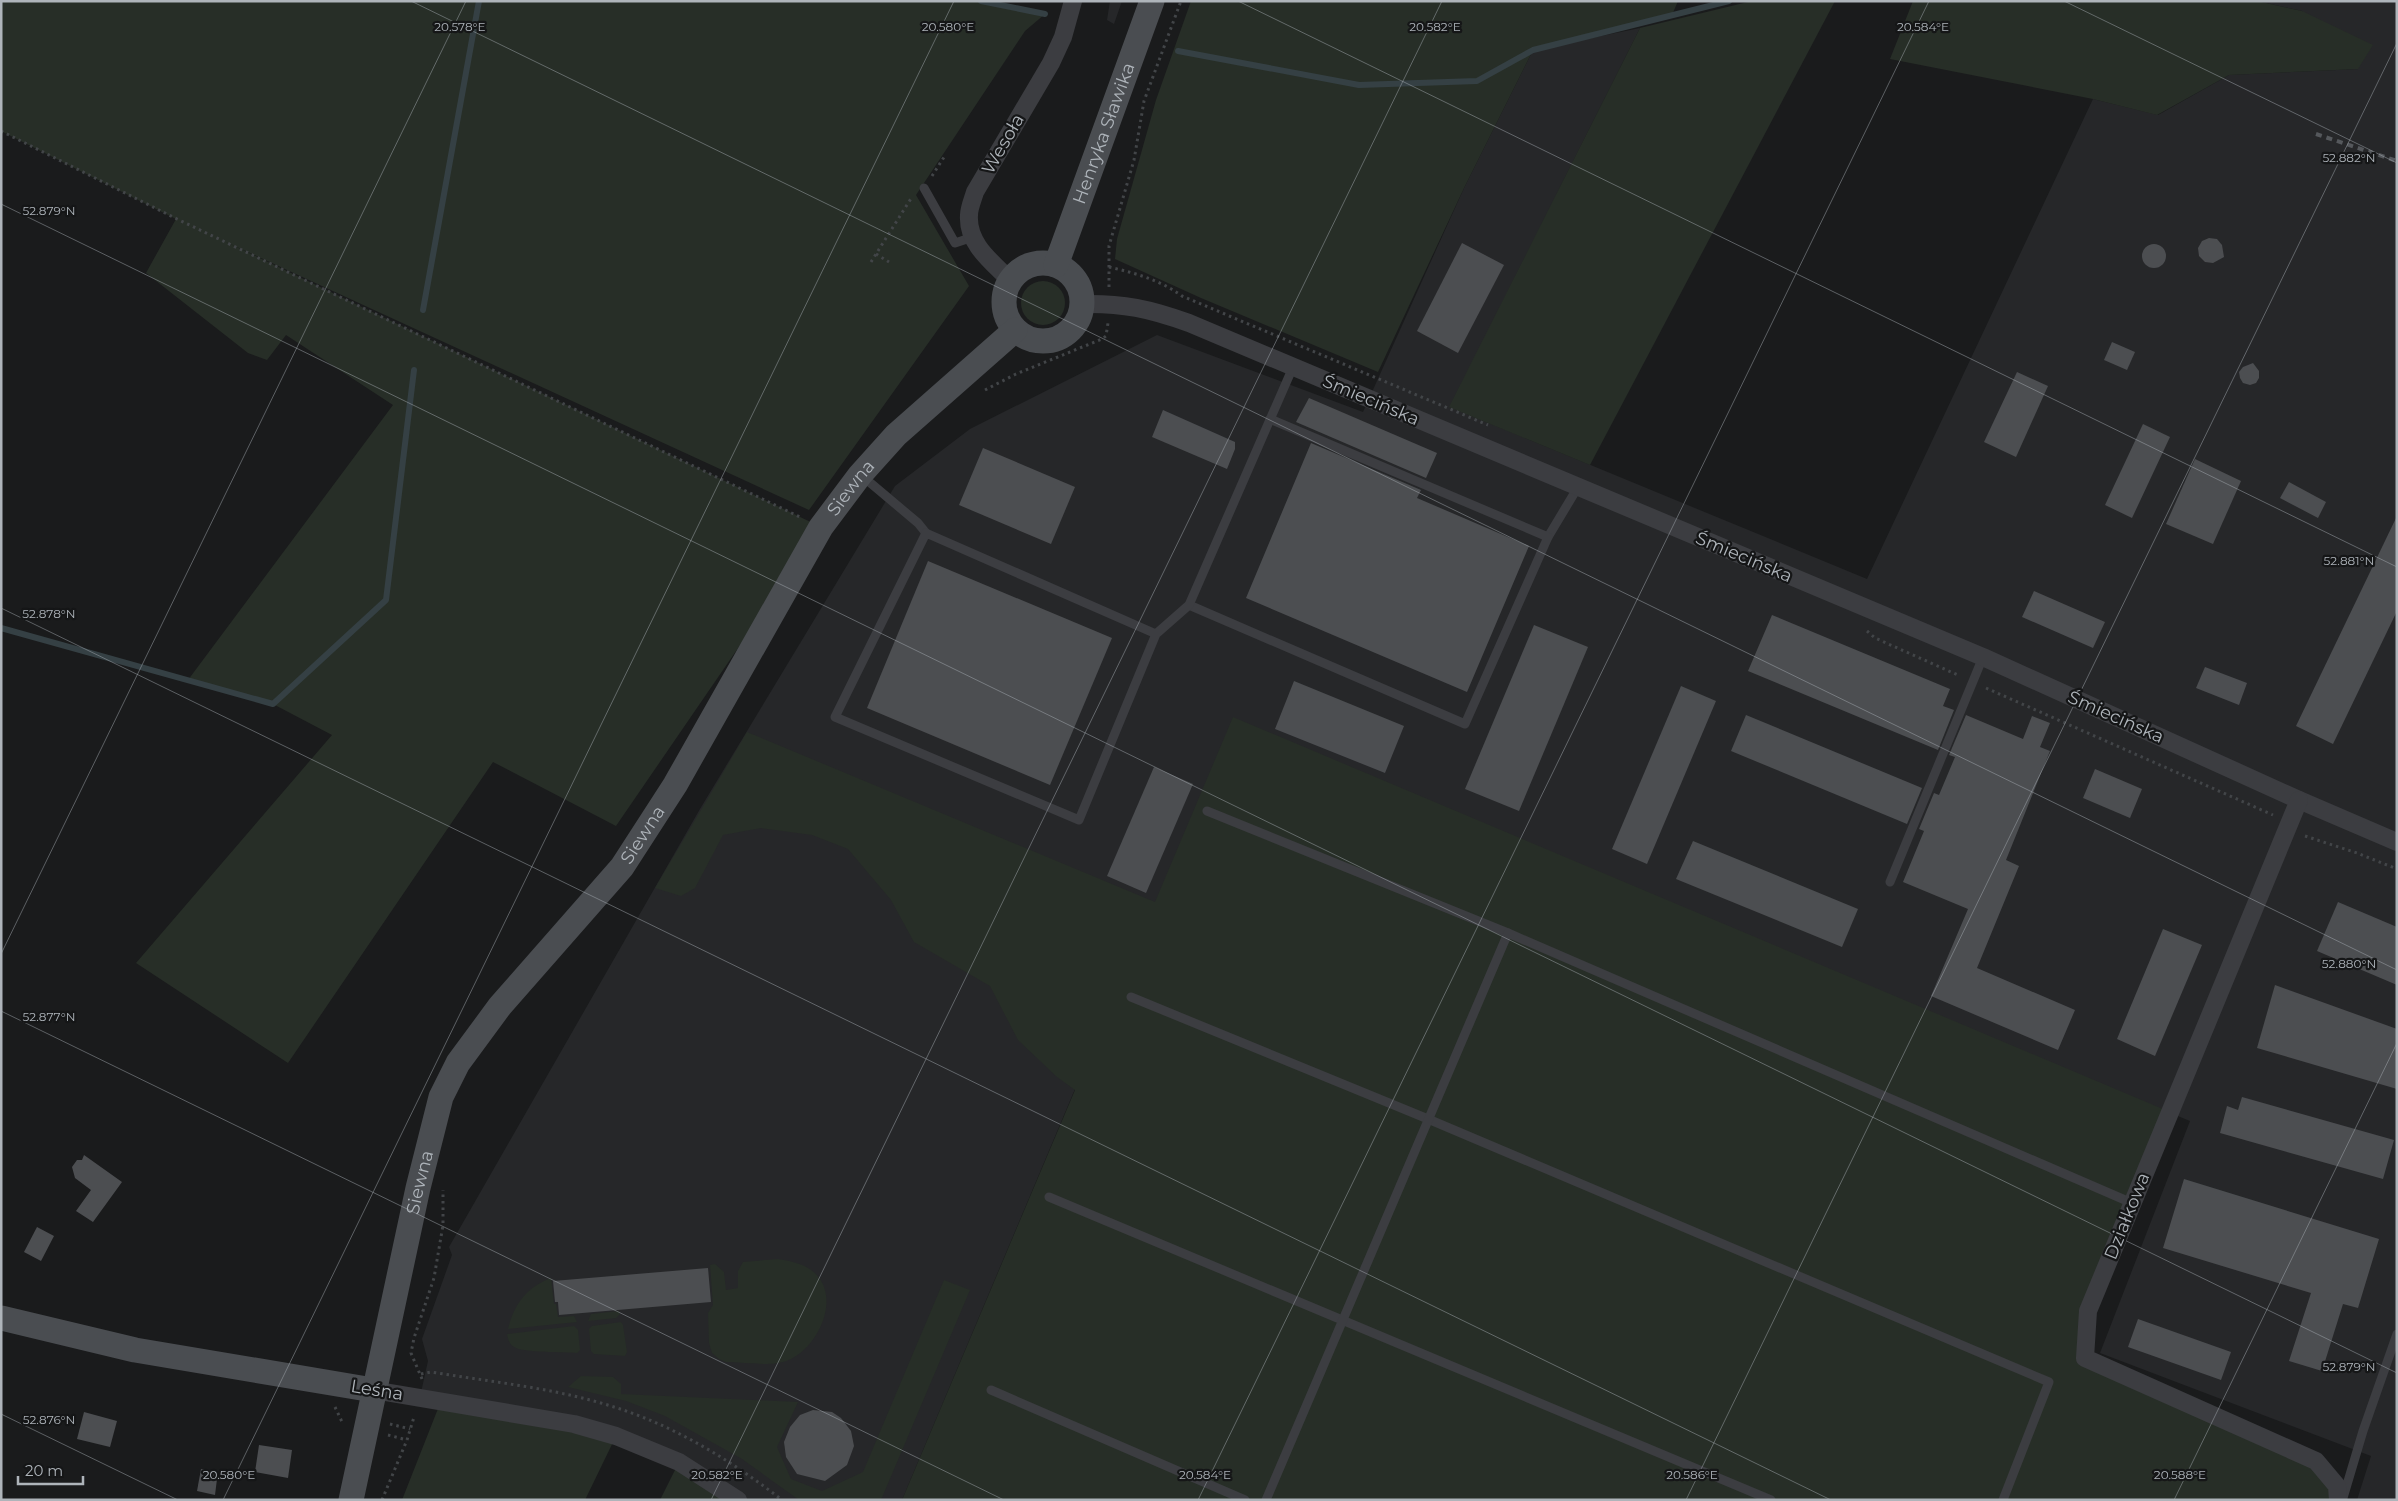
<svg xmlns="http://www.w3.org/2000/svg" width="2398" height="1501" font-family="Montserrat,sans-serif">
<style>
.built{fill:#262729}
.green{fill:#272e27}
.lines{fill:none;stroke-linecap:round;stroke-linejoin:round}
.stream{stroke:#354044;stroke-width:6}
.building{fill:#4c4e51}
.path{stroke:#424548;stroke-width:3;stroke-dasharray:2.5 4;stroke-linecap:butt}
.lane{stroke:#3c3d41;stroke-width:9}
.street{stroke:#3c3d41;stroke-width:18}
.secondary{stroke:#4a4d51;stroke-width:25}
.rail{stroke:#55585c;stroke-width:4;stroke-dasharray:6 5;stroke-linecap:butt}
.ticks{fill:none;stroke:#aeb4ba;stroke-width:1;stroke-opacity:0.45}
.labels{text-anchor:middle;stroke-width:4.5;stroke-linejoin:round;paint-order:stroke}
.street-label{font-size:18px;fill:#aeb4ba;stroke:#151617}
.ticks-label{font-size:12px;text-anchor:middle;fill:#aeb4ba;stroke:#151617;stroke-width:4.5;stroke-linejoin:round;paint-order:stroke}
</style>
<rect width="100%" height="100%" fill="#1a1b1c"/>
<g class="built">
<path d="M1110 1H1122L1114 24 1107 20Z"/>
<path d="M2257 1H2397V1500H2357L2371 1456 2100 1353 2190 1121 2151 1105 1075 1089 902 1500H738L648 1448 420 1397 428 1361 422 1339 452 1255 449 1247 700 809 895 486 970 429 1157 335 1363 412 1464 188 1533 50 1640 28 1450 407 1867 579 2093 99 2158 115 2229 75 2358 69 2302 11Z"/>
</g>
<g class="green">
<path d="M1 1H981L1045 14 1025 31 916 195 969 286 809 510 224 241 821 527 616 826 493 762 288 1063 136 963 332 735 273 704 188 680 393 405 286 335 267 360 248 353 146 273 176 219 1 131Z"/>
<path d="M1191 1H1678L1672 15 1533 50 1464 188 1378 372 1201 298 1115 259 1117 239 1156 100Z"/>
<path d="M1752 1H1835L1590 465 1449 407 1640 28Z"/>
<path d="M1913 1H2257L2302 11 2373 45 2358 69 2229 75 2157 115 2093 99 1890 59Z"/>
<circle cx="1043" cy="303" r="22"/>
<path d="M1233 717 2170 1112 2088 1311 2085 1358 2316 1461 2338 1500H902L1075 1090 1057 1077 1018 1040 990 986 914 942 891 900 848 849 812 835 761 828 723 835 695 888 681 896 655 888 747 732 1155 902Z"/>
<path d="M778 1259C790 1261 801 1263 811 1270 843 1293 820 1345 791 1359 773 1368 745 1362 726 1362L719 1359 712 1353 709 1343 708 1313 713 1305 710 1265 715 1264 724 1272 726 1290 738 1288V1271L743 1262Z"/>
<path d="M551 1278 554 1304H556L558 1317 574 1316 577 1322 508 1329C514 1304 527 1287 551 1278Z"/>
<path d="M944 1280 970 1290 881 1500H799L742 1459 665 1416 626 1401 568 1387 581 1376 613 1377 621 1384V1394L798 1402 777 1447 791 1479 822 1491 863 1472Z"/>
<path d="M619 1311 620 1314 616 1318 588 1321 591 1314Z"/>
<path d="M621 1322 623 1325 627 1352 625 1356 594 1354 591 1351 589 1329 592 1326Z"/>
<path d="M574 1326 578 1330 580 1350 577 1353C564 1352 523 1353 514 1347 509 1344 508 1339 507 1334Z"/>
<path d="M441 1401 616 1436 585 1500H402Z"/>
<path d="M679 1462 738 1500H660Z"/>
</g>
<g class="lines">
<g class="stream">
<path d="M981 1 1045 14"/>
<path d="M1178 51 1359 85 1477 81 1533 50 1729 1"/>
<path d="M423 310 479 1"/>
<path d="M1 628 273 704 386 600 414 370"/>
</g>
</g>
<g class="building">
<path d="M2209 238 2217 239 2222 245 2224 257 2213 263 2205 262 2199 256 2198 248 2202 241Z"/>
<path d="M1462 243 1504 265 1458 353 1417 331Z"/>
<circle cx="2154" cy="256" r="12"/>
<path d="M2112 342 2135 352 2127 370 2104 360Z"/>
<path d="M2253 363 2259 371V378L2256 383 2250 385 2243 383 2240 378 2239 372 2243 367Z"/>
<path d="M2017 372 2048 386 2016 457 1984 442Z"/>
<path d="M1309 398 1437 453 1426 478 1296 422Z"/>
<path d="M1163 410 1235 442V449L1227 469 1152 437Z"/>
<path d="M2143 424 2170 437 2132 518 2105 505Z"/>
<path d="M1311 443 1421 490 1417 498 1529 546 1467 692 1246 598Z"/>
<path d="M983 448 1075 487 1051 544 959 505Z"/>
<path d="M2195 459 2241 481 2213 544 2166 524Z"/>
<path d="M2289 482 2326 502 2318 518 2280 498Z"/>
<path d="M2397 516V611L2333 744 2296 726Z"/>
<path d="M928 561 1112 638 1050 785 867 708Z"/>
<path d="M2034 591 2105 622 2093 648 2022 617Z"/>
<path d="M1772 615 1950 689 1943 706 1954 710 1938 750 1748 671Z"/>
<path d="M1534 625 1588 647 1519 811 1465 789Z"/>
<path d="M2205 667 2247 683 2239 705 2196 688Z"/>
<path d="M1294 681 1404 726 1385 773 1275 729Z"/>
<path d="M1681 686 1716 701 1647 864 1612 849Z"/>
<path d="M1746 715 1922 788 1907 824 1731 751Z"/>
<path d="M1966 715 2023 739 2032 716 2050 723 2040 747 2050 751 2006 860 2019 866 1977 968 2075 1010 2058 1050 1931 996 1968 909 1903 882 1924 831 1919 829 1934 793 1939 795 1955 757 1949 755Z"/>
<path d="M1154 767 1193 784 1146 893 1107 876Z"/>
<path d="M2095 769 2142 789 2130 818 2083 798Z"/>
<path d="M1693 841 1858 909 1842 947 1676 879Z"/>
<path d="M2338 902 2397 927V985L2317 951Z"/>
<path d="M2163 929 2202 945 2155 1056 2117 1039Z"/>
<path d="M2275 985 2397 1029V1089L2257 1048Z"/>
<path d="M2242 1097 2394 1140 2383 1179 2220 1133 2227 1106 2238 1110Z"/>
<path d="M84 1155 122 1182 93 1222 76 1211 91 1190 75 1178 72 1167 77 1160H82Z"/>
<path d="M2184 1179 2379 1239 2358 1308 2343 1304 2322 1371 2289 1361 2311 1293 2163 1248Z"/>
<path d="M37 1227 54 1236 41 1261 24 1252Z"/>
<path d="M708 1268 711 1302 559 1315 558 1302H555L553 1281Z"/>
<path d="M2138 1319 2231 1352 2221 1380 2128 1347Z"/>
<path d="M813 1410 832 1412 841 1418 851 1431 854 1446 847 1465 825 1481 797 1474 786 1457 784 1442 790 1427 800 1415Z"/>
<path d="M84 1412 117 1421 110 1447 77 1439Z"/>
<path d="M259 1445 292 1450 288 1478 255 1472Z"/>
<path d="M201 1469 218 1471 215 1495 197 1491Z"/>
</g>
<g class="lines">
<g class="path">
<path d="M1 131 177 219 800 517"/>
<path d="M932 176 946 154"/>
<path d="M876 254 889 262"/>
<path d="M871 262 912 197"/>
<path d="M1109 267C1135 273 1160 280 1182 296L1488 425"/>
<path d="M1109 287V246L1134 160 1144 101 1181 1"/>
<path d="M985 390 1016 374 1102 339 1106 336 1108 323"/>
<path d="M1867 631 1875 638 1960 676"/>
<path d="M1986 688 2273 815"/>
<path d="M2305 836 2357 853 2397 869"/>
<path d="M421 1374 431 1372C492 1382 555 1388 614 1407 675 1426 732 1461 782 1500"/>
<path d="M422 1379 411 1353 414 1338 434 1278 443 1225V1190"/>
<path d="M335 1407 343 1424"/>
<path d="M390 1424 410 1429"/>
<path d="M388 1435 407 1440"/>
<path d="M382 1500 407 1440 414 1417"/>
</g>
<g class="lane">
<path d="M924 188 955 243 973 237"/>
<path d="M861 475 918 523 926 533"/>
<path d="M1548 537 1578 487"/>
<path d="M1189 605 1465 724 1548 537 1270 419"/>
<path d="M1156 634 1079 820 835 717 926 533 1156 634 1189 605 1293 367"/>
<path d="M1207 811 1508 933"/>
<path d="M1890 882 1983 657"/>
<path d="M1131 997 1428 1119 2049 1382 2003 1500"/>
<path d="M1049 1197 1771 1500"/>
<path d="M991 1390 1245 1500"/>
<path d="M2343 1498 2363 1431 2397 1334"/>
<path d="M1266 1500 1508 933 2132 1203"/>
</g>
<g class="street">
<path d="M1010 280C992 262 967 244 969 215 969 208 973 199 975 192L1051 63 1063 37 1073 1"/>
<path d="M1082 304C1123 303 1150 309 1189 323L1983 657 2299 800 2397 842"/>
<path d="M2299 800 2088 1311 2085 1358 2316 1461 2337 1486 2338 1500"/>
<path d="M373 1390 574 1424 616 1436 679 1462 738 1500"/>
</g>
<g class="secondary">
<circle cx="1043" cy="302" r="39"/>
<path id="s1" d="M1056 265 1152 1"/>
<path d="M1 1318 135 1350 373 1390"/>
<path id="s2" d="M351 1500 418 1188 441 1097 458 1063 500 1006 622 867 675 785 821 527 860 475 896 435 1015 330"/>
</g>
<path class="rail" d="M2316 134 2397 161"/>
</g>
<path class="ticks" d="M411 1 2397 970M1238 1 2397 567M2064 1 2397 163M1 204 2397 1373M1 608 1831 1500M1 954 466 1M1 1011 1004 1500M1 1414 178 1500M223 1500 954 1M711 1500 1442 1M1198 1500 1929 1M1686 1500 2397 43M2174 1500 2397 1043"/>
<g class="labels">
<g class="street-label">
<text dy="6" stroke="none"><textPath href="#s1" startOffset="140">Henryka Sławika</textPath></text>
<text transform="translate(1003 144) rotate(-60)" y="6">Wesoła</text>
<text transform="translate(1371 400) rotate(23)" y="6">Śmiecińska</text>
<text dy="6" stroke="none"><textPath href="#s2" startOffset="1150">Siewna</textPath></text>
<text transform="translate(1744 557) rotate(23)" y="6">Śmiecińska</text>
<text transform="translate(2116 717) rotate(24)" y="6">Śmiecińska</text>
<text dy="6" stroke="none"><textPath href="#s2" startOffset="745">Siewna</textPath></text>
<text dy="6" stroke="none"><textPath href="#s2" startOffset="325">Siewna</textPath></text>
<text transform="translate(2127 1216) rotate(-68)" y="6">Działkowa</text>
<text transform="translate(377 1390) rotate(9)" y="6">Leśna</text>
</g>
</g>
<g class="ticks-label">
<text x="460" y="31">20.578°E</text>
<text x="948" y="31">20.580°E</text>
<text x="1435" y="31">20.582°E</text>
<text x="1923" y="31">20.584°E</text>
<text x="2349" y="162">52.882°N</text>
<text x="49" y="215">52.879°N</text>
<text x="2349" y="565">52.881°N</text>
<text x="49" y="618">52.878°N</text>
<text x="2349" y="968">52.880°N</text>
<text x="49" y="1021">52.877°N</text>
<text x="2349" y="1371">52.879°N</text>
<text x="49" y="1424">52.876°N</text>
<text x="229" y="1479">20.580°E</text>
<text x="717" y="1479">20.582°E</text>
<text x="1205" y="1479">20.584°E</text>
<text x="1692" y="1479">20.586°E</text>
<text x="2180" y="1479">20.588°E</text>
</g>
<rect width="2398" height="1501" fill="none" stroke="#aeb4ba" stroke-width="5"/>
<path d="M18 1476v8h65v-8" fill="none" stroke="#aeb4ba" stroke-width="2.5"/>
<text x="25" y="1476" font-size="15" fill="#aeb4ba" stroke="#151617" stroke-width="4" paint-order="stroke">20 m</text>
</svg>
